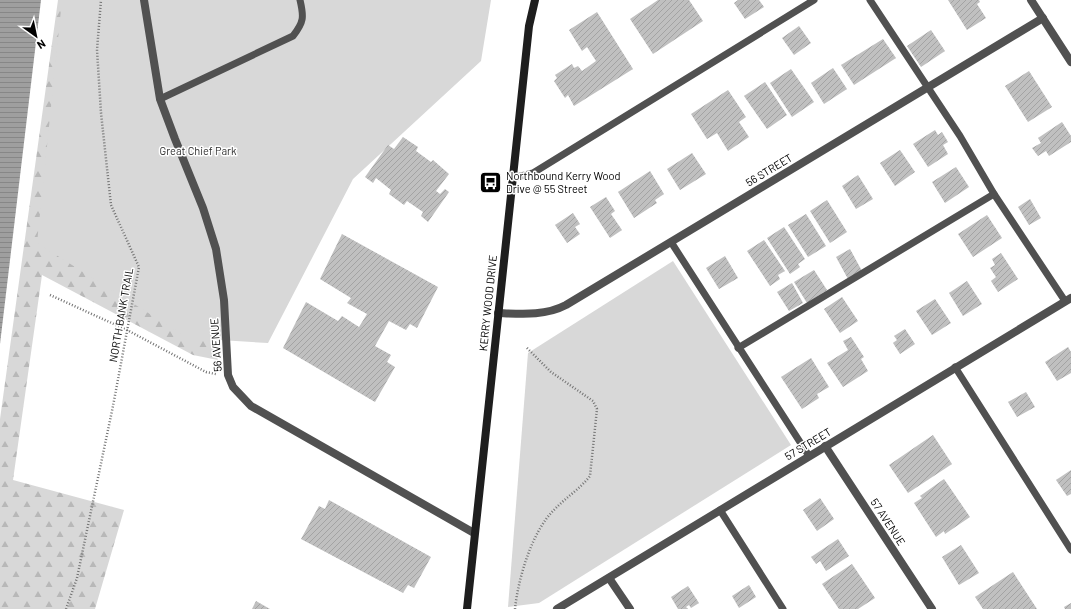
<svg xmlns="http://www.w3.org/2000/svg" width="1071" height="609" font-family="Barlow,sans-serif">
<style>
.forest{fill:url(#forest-firs)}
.park{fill:#d8d8d8}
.water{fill:url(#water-rules)}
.building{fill:url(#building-hatch)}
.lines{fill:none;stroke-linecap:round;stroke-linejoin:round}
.path{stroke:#737373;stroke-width:2.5;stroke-dasharray:1 2;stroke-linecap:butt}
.lane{stroke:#515151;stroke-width:7}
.street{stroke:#515151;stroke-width:8}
.secondary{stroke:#1e1e1e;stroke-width:8}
.labels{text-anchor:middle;stroke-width:3;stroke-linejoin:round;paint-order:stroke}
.park-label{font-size:11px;fill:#2f2f2f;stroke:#fff}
.street-label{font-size:11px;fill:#000;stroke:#fff}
.poi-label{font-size:11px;fill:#000;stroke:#fff;text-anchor:start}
</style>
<defs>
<pattern id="forest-firs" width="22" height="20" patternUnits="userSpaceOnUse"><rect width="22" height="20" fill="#d8d8d8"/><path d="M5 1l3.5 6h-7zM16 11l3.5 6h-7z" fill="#b8b8b8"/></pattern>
<pattern id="water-rules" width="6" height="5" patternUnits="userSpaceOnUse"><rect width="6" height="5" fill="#9f9f9f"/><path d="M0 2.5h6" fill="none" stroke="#878787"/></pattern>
<pattern id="building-hatch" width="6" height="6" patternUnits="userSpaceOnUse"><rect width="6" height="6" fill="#c0c0c0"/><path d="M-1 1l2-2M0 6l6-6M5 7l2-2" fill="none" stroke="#a3a3a3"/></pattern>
</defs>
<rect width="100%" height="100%" fill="#fff"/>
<path class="forest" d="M58 0H122L178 202 218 360 193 355 42 275 13 480 124 510 95 609H0V419Z"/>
<g class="park">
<path d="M62 0H491L481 61 353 179 268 343 188 338 37 243Z"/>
<path d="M673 261 791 445 539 603 508 607 528 353Z"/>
</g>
<path class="water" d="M0 0H41L0 344Z"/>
<g class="building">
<path d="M658 0H689L703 21 653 54 630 19Z"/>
<path d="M738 0H759L764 7 745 19 734 3Z"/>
<path d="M948 0H979L980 2 977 4 986 18 967 30Z"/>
<path d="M597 12 633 69 574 106 568 95 565 98 554 81 557 78 555 75 572 64 574 68 578 66 582 71 596 61 587 47 582 51 569 30Z"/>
<path d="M799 26 811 43 794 55 782 38Z"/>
<path d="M931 30 945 51 921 67 907 46Z"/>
<path d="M883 39 896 58 854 85 841 65Z"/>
<path d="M833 68 847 89 824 104 811 83Z"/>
<path d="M791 69 814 102 792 117 770 83Z"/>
<path d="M1029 71 1052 107 1028 122 1005 86Z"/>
<path d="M765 82 787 115 767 129 744 96Z"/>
<path d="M728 90 746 117 739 122 749 137 728 151 717 133 707 139 691 114Z"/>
<path d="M1062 122 1071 136V142L1049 156 1046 151 1038 156 1032 148 1041 143 1038 138Z"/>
<path d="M935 130 938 135 942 132 948 142 943 145 948 154 928 167 913 144Z"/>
<path d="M403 137 418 147 416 151 431 162 433 160 449 174 436 191 440 194 445 189 449 192 428 222 421 216 423 212 407 201 404 205 389 194 391 190 376 178 373 183 365 177 388 145 394 149Z"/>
<path d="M900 150 915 172 895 186 880 163Z"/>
<path d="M692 153 706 174 680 190 667 169Z"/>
<path d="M956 167 969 187 945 203 932 182Z"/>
<path d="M650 171 664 194 655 200 657 203 634 218 618 192Z"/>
<path d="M858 175 873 199 856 209 842 186Z"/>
<path d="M606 197 615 211 611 214 622 230 610 238 590 207Z"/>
<path d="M1030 199 1041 218 1029 225 1018 207Z"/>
<path d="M827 200 847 232 830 243 810 211Z"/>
<path d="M573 213 580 224 575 227 580 234 567 243 555 225Z"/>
<path d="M806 214 826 246 808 257 788 225Z"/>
<path d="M987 215 1002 238 973 257 958 234Z"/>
<path d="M784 227 805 259 798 264 800 267 790 274 767 238Z"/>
<path d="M342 234 438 287 417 328 410 324 406 330 389 321 375 346 391 355 387 362 395 367 375 402 283 348 306 302 338 321 342 316 359 327 367 314 347 303 351 298 320 279Z"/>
<path d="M764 240 785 271 778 275 780 279 770 286 747 251Z"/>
<path d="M850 249 862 271 848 279 836 257Z"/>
<path d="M1001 253 1018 279 998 292 991 281 996 277 990 268 995 265 992 259Z"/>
<path d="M725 256 738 278 719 289 706 268Z"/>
<path d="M814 270 827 290 807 303 794 282Z"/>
<path d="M967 281 982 304 963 316 949 293Z"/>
<path d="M792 283 803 303 789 311 777 292Z"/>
<path d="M842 297 858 321 840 333 824 309Z"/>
<path d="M935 299 951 323 932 335 916 311Z"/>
<path d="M905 329 915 344 900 354 893 343 897 340 894 336Z"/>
<path d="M851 337 864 357 861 359 868 371 843 387 827 363 848 350 843 341Z"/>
<path d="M1068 347 1071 352V373L1057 381 1045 362Z"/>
<path d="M811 358 829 387 817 394 819 398 802 409 781 377Z"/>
<path d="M1026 392 1035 407 1017 417 1008 402Z"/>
<path d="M933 435 952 464 908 493 889 465Z"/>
<path d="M1071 470V494L1067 496 1056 480Z"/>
<path d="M944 479 970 517 945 534 944 531 936 537 914 503 922 498 920 496Z"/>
<path d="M820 498 834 519 817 531 803 510Z"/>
<path d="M329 500 431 557 414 588 408 585 403 593 301 539 319 506 325 509Z"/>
<path d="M838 539 849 556 826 571 820 561 816 564 811 557Z"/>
<path d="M961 545 979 573 959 585 942 557Z"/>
<path d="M852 564 875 598 858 609H839L822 584Z"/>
<path d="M1013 572 1037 609H983L975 597Z"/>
<path d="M749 585 756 597 739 608 732 596Z"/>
<path d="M688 586 699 603 691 608 689 605 686 607 688 609H678L671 597Z"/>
<path d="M256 601 270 609H252Z"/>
<path d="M1071 603V609H1065L1064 607Z"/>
</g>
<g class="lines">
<g class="path">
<path d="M50 295 127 330 206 372 216 374"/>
<path d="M66 609 77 578 113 406 139 267 111 205 101 113 97 50 101 0"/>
<path d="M515 609C518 579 532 531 554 510 565 498 580 489 590 476L597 409 593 401 551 372 526 347"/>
</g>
<g class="lane">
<path d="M870 0 960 136 994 194 1065 301"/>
<path d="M160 99 293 36C304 22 304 17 300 0"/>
<path d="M513 178 533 173 814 0"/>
<path d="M671 242 809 456"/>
<path d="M738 348 994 194"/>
<path d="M955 367 1071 550"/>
<path d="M720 510 783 609"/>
</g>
<g class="street">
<path d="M144 0 160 99 175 139 203 208 216 249 224 300 228 375 233 387 251 406 474 533"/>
<path d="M1031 0 1071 62"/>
<path d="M498 313C522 314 545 316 566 305L1043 18"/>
<path d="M825 446 932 609"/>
<path d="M609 578 630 609"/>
<path d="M557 609 1071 298"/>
</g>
<path class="secondary" d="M467 609 529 26 535 0"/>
</g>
<defs>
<symbol id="bus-square" viewBox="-11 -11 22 22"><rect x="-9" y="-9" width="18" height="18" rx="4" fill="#000" stroke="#fff"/><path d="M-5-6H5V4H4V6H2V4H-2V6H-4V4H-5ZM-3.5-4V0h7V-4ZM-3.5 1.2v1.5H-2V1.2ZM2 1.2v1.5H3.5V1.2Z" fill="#fff"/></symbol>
</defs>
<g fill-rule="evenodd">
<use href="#bus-square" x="478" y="170" width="25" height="25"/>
</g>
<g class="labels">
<g class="park-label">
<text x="198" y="155">Great Chief Park</text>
</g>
<g class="street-label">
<text transform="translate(769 170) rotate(-31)" y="4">56 STREET</text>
<text transform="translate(488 303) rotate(-84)" y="4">KERRY WOOD DRIVE</text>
<text transform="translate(121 315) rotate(-80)" y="4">NORTH BANK TRAIL</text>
<text transform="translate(216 345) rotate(-94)" y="4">56 AVENUE</text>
<text transform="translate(808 444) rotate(-31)" y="4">57 STREET</text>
<text transform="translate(888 522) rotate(57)" y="4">57 AVENUE</text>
</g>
<g class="poi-label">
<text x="506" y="180">Northbound Kerry Wood<tspan x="506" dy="13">Drive @ 55 Street</tspan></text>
</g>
</g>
<g transform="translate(36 36) rotate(147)" stroke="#ffffff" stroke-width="3" paint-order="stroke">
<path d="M0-3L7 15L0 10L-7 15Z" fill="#000000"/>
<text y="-6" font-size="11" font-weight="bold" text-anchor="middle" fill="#000000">N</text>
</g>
</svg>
